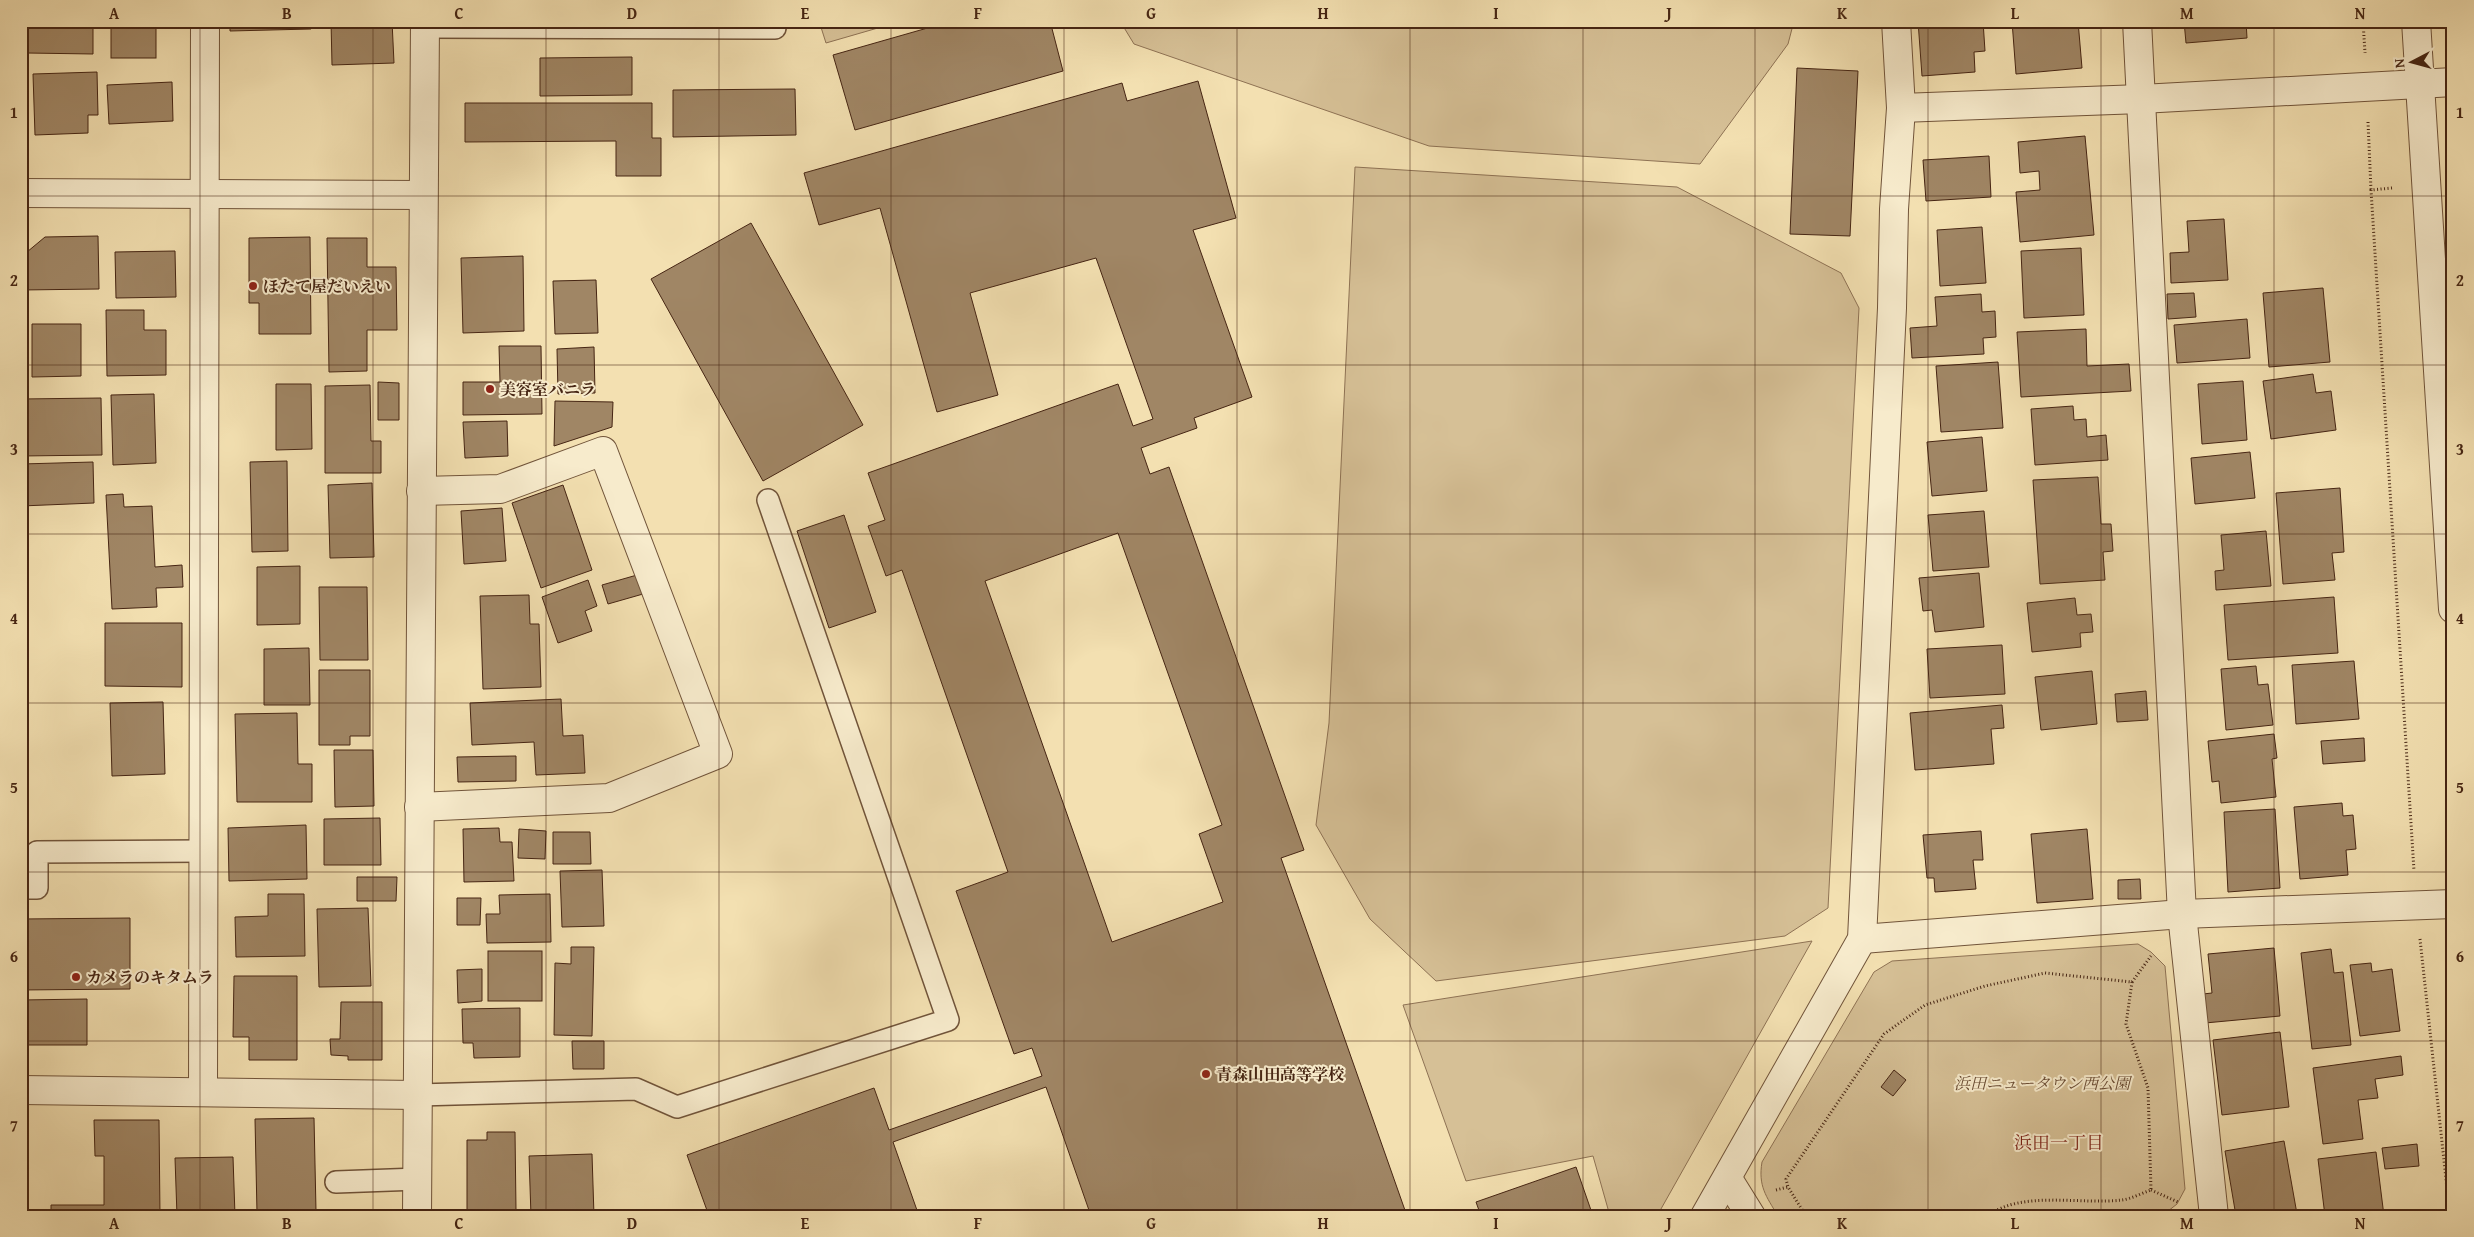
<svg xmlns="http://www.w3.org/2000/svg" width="2474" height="1237" font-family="'Gentium Book Plus','Noto Serif JP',serif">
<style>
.green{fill:#d6c096;stroke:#8e7254}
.building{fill:#a08665;stroke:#462513;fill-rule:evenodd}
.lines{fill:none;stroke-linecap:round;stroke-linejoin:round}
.service-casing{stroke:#71543a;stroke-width:24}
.minor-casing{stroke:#71543a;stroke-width:30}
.tertiary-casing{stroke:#71543a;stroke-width:30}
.path{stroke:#462513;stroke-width:3;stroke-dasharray:1 2.5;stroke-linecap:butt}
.service{stroke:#f7ebcc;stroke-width:21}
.minor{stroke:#f7ebcc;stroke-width:28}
.tertiary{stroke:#f7ebcc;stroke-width:28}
.grid{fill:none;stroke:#462513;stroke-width:1;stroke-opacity:0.55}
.poi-dot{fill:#8f2418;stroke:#f7ebcc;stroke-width:2}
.labels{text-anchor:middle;stroke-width:4;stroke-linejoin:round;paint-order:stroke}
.poi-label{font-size:16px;font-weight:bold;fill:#462513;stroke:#f7ebcc;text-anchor:start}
.park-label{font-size:16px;font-style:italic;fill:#6a4c34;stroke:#f7ebcc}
.neighbourhood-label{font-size:18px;fill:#7a1f14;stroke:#f7ebcc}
.neatline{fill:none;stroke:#462513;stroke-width:2}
.grid-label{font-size:16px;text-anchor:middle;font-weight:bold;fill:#462513}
</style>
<rect width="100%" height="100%" fill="#f3e0b1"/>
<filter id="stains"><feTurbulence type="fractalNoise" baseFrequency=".004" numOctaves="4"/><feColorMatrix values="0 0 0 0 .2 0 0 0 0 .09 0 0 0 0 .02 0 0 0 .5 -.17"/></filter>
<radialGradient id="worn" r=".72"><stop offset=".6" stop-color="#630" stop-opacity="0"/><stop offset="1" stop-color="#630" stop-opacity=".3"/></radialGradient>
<g class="green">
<path d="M819 21H902L826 43Z"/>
<path d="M1120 21H1794L1788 44 1700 164 1429 146 1134 44Z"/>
<path d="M1355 167 1677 187 1841 273 1859 308 1828 908 1785 936 1436 981 1370 919 1316 825 1329 723Z"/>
<path d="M1812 941 1657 1216H1610L1593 1156 1466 1181 1403 1005Z"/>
<path d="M2138 944 2151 952 2165 966 2185 1189 2177 1204 2163 1215 1778 1216C1766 1196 1758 1186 1762 1162L1874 972 1892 961Z"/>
</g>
<g class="building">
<path d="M27 21H93V54L27 53Z"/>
<rect x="111" y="21" width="45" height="37"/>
<path d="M230 21H310L311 29 230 31Z"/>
<path d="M331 21H392L394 63 332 65Z"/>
<path d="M952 21H1050L1063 71 855 130 833 55Z"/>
<path d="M1918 21H1983L1985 51 1974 52 1975 72 1922 76Z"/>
<path d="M2012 21H2078L2082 68 2016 74Z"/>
<path d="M2184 21H2246L2247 38 2186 43Z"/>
<path d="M632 57V95L540 96V58Z"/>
<path d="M1797 68 1858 71 1850 236 1790 234Z"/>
<path d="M97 72 98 115H88V133L35 135 33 74Z"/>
<path d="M1198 81 1236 218 1193 230 1252 397 1194 418 1197 428 1141 448 1150 474 1169 467 1304 850 1281 858 1407 1216H1091L1046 1087 893 1142 919 1216H709L687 1155 874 1088 889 1130 1042 1076 1032 1048 1014 1054 956 891 1008 872 902 570 886 576 868 526 885 520 868 473 1118 384 1133 426 1153 419 1096 258 970 293 998 395 937 412 880 208 819 225 804 173 1122 83 1127 101ZM1118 533 1222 825 1199 834 1223 902 1112 942 985 581Z"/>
<path d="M172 82 173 121 109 124 107 85Z"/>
<path d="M795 89 796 135 673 137V90Z"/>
<path d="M465 103H652V138H661V176H616V141L465 142Z"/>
<path d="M2085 136 2094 235 2020 242 2016 192 2040 190 2039 171 2020 173 2018 142Z"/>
<path d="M1989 156 1991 197 1926 201 1923 160Z"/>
<path d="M2224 219 2228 280 2171 283 2170 253 2189 252 2187 221Z"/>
<path d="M751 223 863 425 763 481 651 279Z"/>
<path d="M1982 227 1986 283 1940 286 1937 230Z"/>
<path d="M98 236 99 289 21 290V257L45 237Z"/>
<path d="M310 237 311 334H259V303H249V238Z"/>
<path d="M327 238H367V267H396L397 330H367V371L329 372Z"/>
<path d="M2081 248 2084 315 2024 318 2021 251Z"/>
<path d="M175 251 176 297 116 298 115 252Z"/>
<path d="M523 256 524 331 463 333 461 258Z"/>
<path d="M596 280 598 333 555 334 553 281Z"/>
<path d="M2323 288 2330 362 2269 367 2263 293Z"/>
<path d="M2194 293 2196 317 2168 319 2167 294Z"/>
<path d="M1981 294 1982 312 1995 311 1996 337 1983 338 1984 354 1912 358 1910 328 1937 326 1935 297Z"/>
<path d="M106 310H144V330H166V375L107 376Z"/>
<path d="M2247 319 2250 358 2177 363 2174 325Z"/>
<path d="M32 324H81V376L32 377Z"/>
<path d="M2086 329 2087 366 2129 364 2131 391 2021 397 2017 332Z"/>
<path d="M499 346H541L542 414 463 415V382H500Z"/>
<path d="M594 347 595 393 558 394 557 349Z"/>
<path d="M1998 362 2003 428 1941 432 1936 366Z"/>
<path d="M2313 374 2316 393 2331 391 2336 430 2271 439 2263 381Z"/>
<path d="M2243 381 2247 440 2202 444 2198 384Z"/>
<path d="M378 382 399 383V420H378Z"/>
<path d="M276 384H311L312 449 276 450Z"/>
<path d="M370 385 371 441H381V473H325V386Z"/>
<path d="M154 394 156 463 113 465 111 395Z"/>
<path d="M101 398 102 455 21 456V399Z"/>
<path d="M555 401 613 402 612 427 554 446Z"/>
<path d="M2073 406 2074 420 2086 419 2087 437 2106 435 2108 460 2035 465 2031 409Z"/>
<path d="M507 421 508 456 465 458 463 422Z"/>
<path d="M1982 437 1987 491 1932 496 1927 442Z"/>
<path d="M2250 452 2255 498 2195 504 2191 458Z"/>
<path d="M287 461 288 551 252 552 250 462Z"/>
<path d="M93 462 94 503 21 506V464Z"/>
<path d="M2098 477 2101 524H2111L2113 551 2103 552 2105 580 2040 584 2033 480Z"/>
<path d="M372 483 374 557 330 558 328 485Z"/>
<path d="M563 485 592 570 541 588 512 503Z"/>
<path d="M2340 488 2344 552 2332 553 2335 580 2283 584 2276 493Z"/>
<path d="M123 494 124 507 152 506 155 567 182 565 183 587 156 588 157 607 112 609 106 495Z"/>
<path d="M502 508 506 561 464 564 461 511Z"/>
<path d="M1984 511 1989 567 1933 571 1928 515Z"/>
<path d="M844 515 876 612 829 628 797 531Z"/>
<path d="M2266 531 2271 586 2216 590 2215 571 2224 570 2221 535Z"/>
<path d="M300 566V624L257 625V567Z"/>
<path d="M1979 573 1984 627 1935 632 1932 610 1923 611 1919 578Z"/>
<path d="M637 575 643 594 608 604 602 585Z"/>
<path d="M588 580 597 606 585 611 592 631 558 643 542 597Z"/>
<path d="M319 587H367L368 660H320Z"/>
<path d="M529 595 530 624H539L541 687 483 689 480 596Z"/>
<path d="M2334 597 2338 653 2228 660 2224 605Z"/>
<path d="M2075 598 2077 615 2091 614 2093 632 2080 633 2081 647 2032 652 2027 603Z"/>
<path d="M105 623H182V687L105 686Z"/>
<path d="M2002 645 2005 694 1930 698 1927 649Z"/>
<path d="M309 648 310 705H264V649Z"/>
<path d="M2354 661 2359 719 2296 724 2292 665Z"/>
<path d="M2256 666 2258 685 2268 684 2273 725 2226 730 2221 669Z"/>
<path d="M319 670H370V736H350V745H319Z"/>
<path d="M2092 671 2097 724 2041 730 2035 677Z"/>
<path d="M2146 691 2148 720 2117 722 2115 694Z"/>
<path d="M561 699 563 736 583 735 585 773 536 775 534 742 472 745 470 703Z"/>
<path d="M163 702 165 774 112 776 110 703Z"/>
<path d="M2002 705 2004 728 1991 729 1994 764 1915 770 1910 713Z"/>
<path d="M297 713 298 764H312V802H237L235 714Z"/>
<path d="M2274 734 2277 758 2272 759 2276 797 2221 803 2219 781 2212 782 2208 741Z"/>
<path d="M2364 738 2365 761 2323 764 2321 741Z"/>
<path d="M334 750H373L374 806 335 807Z"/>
<path d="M516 756V781L458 782 457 757Z"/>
<path d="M2342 803 2343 816 2353 815 2356 849 2346 850 2348 875 2300 879 2294 807Z"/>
<path d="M2275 809 2280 888 2228 892 2224 812Z"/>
<path d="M380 818 381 865H324V819Z"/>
<path d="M306 825 307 879 229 881 228 828Z"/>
<path d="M499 828 500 842H512L514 881 464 882 463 829Z"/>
<path d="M519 829 546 831 545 859 518 858Z"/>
<path d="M2087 829 2093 899 2037 903 2031 834Z"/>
<path d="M1981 831 1983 860H1973L1976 889 1935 892 1934 878H1927L1923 835Z"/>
<path d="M553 832H590L591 864H553Z"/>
<path d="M602 870 604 926 562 927 560 871Z"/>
<path d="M357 877H397L396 901H357Z"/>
<path d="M2140 879 2141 899H2118V880Z"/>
<path d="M268 894H304L305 956 236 957 235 917 268 916Z"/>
<path d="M550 894 551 942 487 943 486 914H500L499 895Z"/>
<path d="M457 898H481L480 925H457Z"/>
<path d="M368 908 371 986 319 987 317 909Z"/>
<path d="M130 918V989L21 990V919Z"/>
<path d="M571 947H594L592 1036 554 1035 555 963 571 964Z"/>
<path d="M2274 948 2280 1016 2205 1023 2203 994 2212 993 2208 954Z"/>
<path d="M2331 949 2334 973 2343 972 2351 1045 2312 1049 2301 953Z"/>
<rect x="488" y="951" width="54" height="50"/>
<path d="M2371 963 2372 972 2392 969 2400 1031 2360 1036 2350 965Z"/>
<path d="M482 969V1001L458 1003 457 970Z"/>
<path d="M234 976H297V1060H249V1037H233Z"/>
<path d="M87 999V1045H21V1000Z"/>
<path d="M341 1002H382V1060H348V1056L331 1055 330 1039H340Z"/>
<path d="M520 1008V1057L474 1058 473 1043H463L462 1009Z"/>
<path d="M2280 1032 2289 1107 2222 1115 2213 1040Z"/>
<path d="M572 1041H604V1069H573Z"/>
<path d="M2401 1056 2403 1075 2375 1079 2378 1098 2358 1100 2363 1139 2323 1144 2313 1068Z"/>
<path d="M1894 1070 1906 1080 1893 1096 1881 1087Z"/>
<path d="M314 1118 316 1211 257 1213 255 1119Z"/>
<path d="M94 1120H159L160 1216H51V1205H104V1156H95Z"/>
<path d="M487 1132H515L516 1210H467V1140H487Z"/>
<path d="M2284 1141 2297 1214 2236 1216 2225 1151Z"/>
<path d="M2417 1144 2419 1166 2385 1169 2382 1148Z"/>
<path d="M2376 1152 2384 1216H2325L2318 1159Z"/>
<path d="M592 1154 594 1216H531L529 1156Z"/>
<path d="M233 1157 235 1216H177L175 1158Z"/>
<path d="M1576 1167 1593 1216H1481L1476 1202Z"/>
</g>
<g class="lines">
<defs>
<g id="service">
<path d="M425 27 775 28"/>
<path d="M21 888H37V852L204 851"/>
<path d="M418 1095 636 1089 677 1107 948 1020 768 500"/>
<path d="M336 1182 418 1179"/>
</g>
<g id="minor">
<path d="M2137 21 2182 914 2214 1216"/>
<path d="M1901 108 2141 99 2419 84"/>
<path d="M419 807 609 798 718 754 603 451 500 489 421 491"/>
<path d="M1862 939 2182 914 2453 904"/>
<path d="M21 1090 418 1095"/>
<path d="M203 1092 205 21"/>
<path d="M1728 1179 1751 1216"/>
<path d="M417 1216 425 21"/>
<path d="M1705 1216 1862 939 1892 308 1894 209 1901 108 1896 21"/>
</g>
<g id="tertiary">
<path d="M2416 21 2453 609"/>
<path d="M2419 84 2453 82"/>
<path d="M21 193 422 195"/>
</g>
</defs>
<use href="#service" class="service-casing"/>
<use href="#minor" class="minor-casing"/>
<use href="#tertiary" class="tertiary-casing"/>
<g class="path">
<path d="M2363 21 2365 53"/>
<path d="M2368 122 2371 190"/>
<path d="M2392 188 2371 190 2414 871"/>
<path d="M2420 939 2450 1216"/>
<path d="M2132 982 2151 956"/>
<path d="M1776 1190 1788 1187"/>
<path d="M2151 1190 2178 1202"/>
<path d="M1806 1216 1788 1187 1786 1179 1884 1034 1925 1005 1985 986 2045 973 2132 982 2126 1024 2148 1088 2151 1190C2142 1193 2131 1199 2122 1200 2083 1205 2020 1190 1988 1216"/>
</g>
<use href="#service" class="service"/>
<use href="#minor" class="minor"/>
<use href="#tertiary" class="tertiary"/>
</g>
<path class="grid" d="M200 21V1216M373 21V1216M546 21V1216M719 21V1216M891 21V1216M1064 21V1216M1237 21V1216M1410 21V1216M1583 21V1216M1755 21V1216M1928 21V1216M2101 21V1216M2274 21V1216M21 196H2453M21 365H2453M21 534H2453M21 703H2453M21 872H2453M21 1041H2453"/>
<g class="poi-dot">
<circle cx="253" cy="286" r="5"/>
<circle cx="490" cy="389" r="5"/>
<circle cx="76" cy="977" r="5"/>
<circle cx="1206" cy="1074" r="5"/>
</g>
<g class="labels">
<g class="poi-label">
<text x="263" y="292">ほたて屋だいえい</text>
<text x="500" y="395">美容室バニラ</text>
<text x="86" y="983">カメラのキタムラ</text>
<text x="1216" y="1080">青森山田高等学校</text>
</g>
<g class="park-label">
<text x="2042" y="1089">浜田ニュータウン西公園</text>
</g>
<g class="neighbourhood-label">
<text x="2059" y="1149">浜田一丁目</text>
</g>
</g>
<rect width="2474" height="1237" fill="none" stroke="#f3e0b1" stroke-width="55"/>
<g transform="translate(2412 62) rotate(264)" stroke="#f7ebcc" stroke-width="4" paint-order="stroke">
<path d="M0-4L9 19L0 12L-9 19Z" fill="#462513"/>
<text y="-8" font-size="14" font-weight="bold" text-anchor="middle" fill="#462513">N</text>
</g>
<rect x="28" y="28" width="2418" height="1182" class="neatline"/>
<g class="grid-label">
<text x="114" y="19">A</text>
<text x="287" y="19">B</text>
<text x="459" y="19">C</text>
<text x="632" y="19">D</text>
<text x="805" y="19">E</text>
<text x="978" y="19">F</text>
<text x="1151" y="19">G</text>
<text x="1323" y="19">H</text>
<text x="1496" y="19">I</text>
<text x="1669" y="19">J</text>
<text x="1842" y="19">K</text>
<text x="2015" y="19">L</text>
<text x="2187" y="19">M</text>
<text x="2360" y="19">N</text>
<text x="14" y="118">1</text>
<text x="2460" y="118">1</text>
<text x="14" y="286">2</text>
<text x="2460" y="286">2</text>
<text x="14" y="455">3</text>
<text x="2460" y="455">3</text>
<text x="14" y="624">4</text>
<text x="2460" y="624">4</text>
<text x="14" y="793">5</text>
<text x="2460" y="793">5</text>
<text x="14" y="962">6</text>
<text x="2460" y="962">6</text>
<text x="14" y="1131">7</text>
<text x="2460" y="1131">7</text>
<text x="114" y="1229">A</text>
<text x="287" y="1229">B</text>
<text x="459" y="1229">C</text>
<text x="632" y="1229">D</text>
<text x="805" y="1229">E</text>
<text x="978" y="1229">F</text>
<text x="1151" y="1229">G</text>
<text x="1323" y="1229">H</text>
<text x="1496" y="1229">I</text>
<text x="1669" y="1229">J</text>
<text x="1842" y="1229">K</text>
<text x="2015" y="1229">L</text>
<text x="2187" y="1229">M</text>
<text x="2360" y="1229">N</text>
</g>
<rect width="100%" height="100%" filter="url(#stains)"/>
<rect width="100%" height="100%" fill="url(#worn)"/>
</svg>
